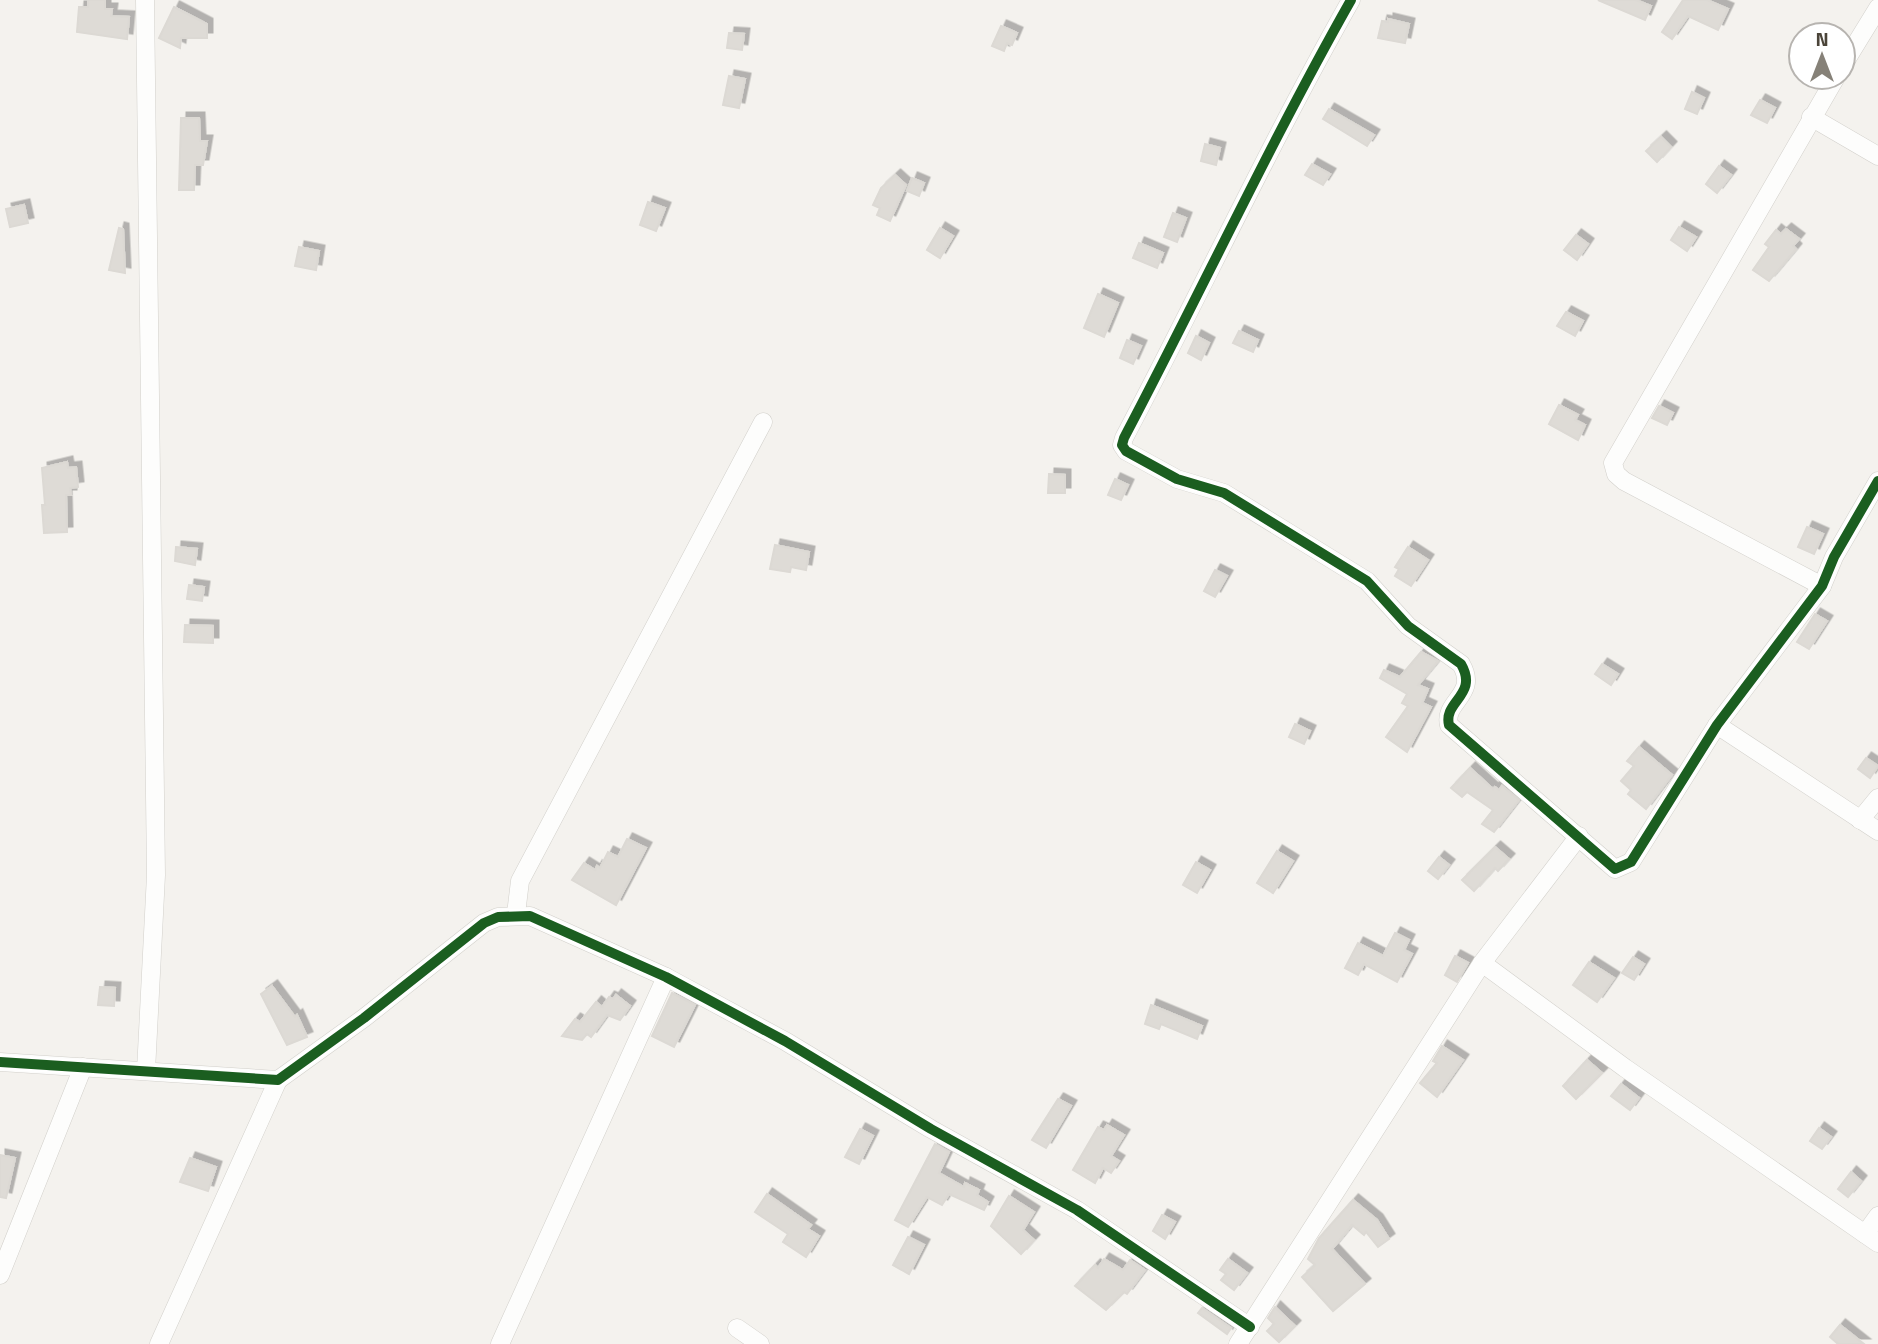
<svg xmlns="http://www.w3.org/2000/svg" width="1878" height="1344" font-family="'Titillium Web',sans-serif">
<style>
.building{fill:#dedbd6;stroke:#dcd9d4;stroke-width:2;filter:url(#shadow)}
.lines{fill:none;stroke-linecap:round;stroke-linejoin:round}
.street-casing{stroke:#d2d0cb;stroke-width:19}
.street{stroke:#fdfdfc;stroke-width:18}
.cycleway-casing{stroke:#fff;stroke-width:15}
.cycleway{stroke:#1b5e20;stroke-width:10}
</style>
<defs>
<filter id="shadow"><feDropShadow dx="5.5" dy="-5.5" stdDeviation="0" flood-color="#0004"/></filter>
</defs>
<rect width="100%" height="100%" fill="#f4f2ee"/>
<g class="building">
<path d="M88 0H105V9H112L111 16 129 17 127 39 77 32 79 7H88Z"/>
<path d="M1598 0H1636L1651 6 1645 20Z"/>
<path d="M1683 0H1707L1728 9 1718 30 1688 16 1672 39 1662 32Z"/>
<path d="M174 7 207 24V38H181L180 48 159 38Z"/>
<path d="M1388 19 1409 24 1405 43 1378 38 1382 21 1388 22Z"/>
<path d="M1001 26 1017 33 1012 45 1007 43 1004 51 992 46Z"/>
<path d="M729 33 744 34 742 50 727 48Z"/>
<path d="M729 76 745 79 739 108 723 105Z"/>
<path d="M1692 92 1704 98 1697 114 1685 109Z"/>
<path d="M1760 100 1775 108 1767 123 1751 115Z"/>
<path d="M1329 109 1374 135 1367 146 1323 119Z"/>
<path d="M181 118H199L200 141H207L203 165H195L194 190H179Z"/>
<path d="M1661 137 1671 147 1657 162 1646 151Z"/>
<path d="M1205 144 1220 148 1216 165 1201 161Z"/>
<path d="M1312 164 1330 174 1323 185 1305 175Z"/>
<path d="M1719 166 1731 175 1717 193 1706 184Z"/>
<path d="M895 175 906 185 890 221 877 215 880 208 873 205 881 188Z"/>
<path d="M912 178 924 183 919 196 907 191Z"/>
<path d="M648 202 665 208 656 231 640 225Z"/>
<path d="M24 205 28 223 10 227 6 209Z"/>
<path d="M1173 213 1186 218 1177 242 1164 237Z"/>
<path d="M1679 227 1696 237 1687 251 1671 240Z"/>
<path d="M119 228 123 229 125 273 109 270Z"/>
<path d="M940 228 953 236 940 258 927 250Z"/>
<path d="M1786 229 1799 239 1793 246 1796 249 1769 281 1753 270 1769 247 1765 244 1776 230 1781 234Z"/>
<path d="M1576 235 1588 244 1577 260 1564 250Z"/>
<path d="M1139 243 1163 253 1157 268 1133 258Z"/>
<path d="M299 247 319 251 316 270 295 266Z"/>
<path d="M1098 294 1118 303 1104 337 1084 328Z"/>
<path d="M1566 312 1583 321 1575 336 1557 326Z"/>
<path d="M1239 331 1258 340 1253 352 1233 343Z"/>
<path d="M1196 336 1209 343 1201 360 1188 353Z"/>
<path d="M1127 340 1141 346 1133 364 1120 358Z"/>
<path d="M1559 405 1578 415 1575 420 1585 425 1578 440 1549 424Z"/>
<path d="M1659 406 1673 413 1667 425 1652 418Z"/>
<path d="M67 462 68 468 76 467 78 487 70 488 71 495H66L67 532 44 533 42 505H45L42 468Z"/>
<path d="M1049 474 1065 475V493H1048Z"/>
<path d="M1115 479 1128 485 1121 500 1108 495Z"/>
<path d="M1807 527 1823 534 1814 554 1798 547Z"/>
<path d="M775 545 809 552 806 570 791 567 790 572 770 569Z"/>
<path d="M176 547 197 549 195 565 175 561Z"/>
<path d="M1408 547 1428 560 1411 586 1395 576 1399 569 1395 567Z"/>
<path d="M1215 570 1227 576 1215 597 1204 591Z"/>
<path d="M189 585 204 587 202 601 187 599Z"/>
<path d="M1815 614 1827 621 1809 649 1797 642Z"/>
<path d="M185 625 213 626V643L184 642Z"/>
<path d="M1421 652 1438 661 1418 685 1428 689 1422 703 1431 707 1407 752 1386 737 1408 706 1402 703 1407 694 1380 678 1384 670 1400 677Z"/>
<path d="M1602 664 1618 674 1611 685 1595 674Z"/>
<path d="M1295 724 1310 731 1304 744 1289 737Z"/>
<path d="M1639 747 1672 775 1646 809 1628 794 1631 790 1621 781 1634 766 1627 761Z"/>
<path d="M1866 758 1878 766 1870 778 1858 769Z"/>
<path d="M1470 768 1493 789 1495 787 1499 790 1502 786 1519 800 1494 832 1482 824 1493 810 1467 792 1462 797 1451 788Z"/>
<path d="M627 839 646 848 616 905 572 880 584 863 595 870 597 866 600 868 608 852 618 857Z"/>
<path d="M1495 847 1509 859 1498 871 1495 868 1474 891 1462 880Z"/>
<path d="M1277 851 1293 861 1273 893 1257 883Z"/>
<path d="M1439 857 1449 865 1438 879 1428 871Z"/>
<path d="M1196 862 1210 870 1197 893 1183 885Z"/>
<path d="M1395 933 1409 940 1404 950 1412 954 1397 982 1364 964 1358 975 1345 968 1358 943 1383 956Z"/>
<path d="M1455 956 1468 963 1457 982 1445 975Z"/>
<path d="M1633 957 1644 964 1634 980 1622 973Z"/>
<path d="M1589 962 1614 978 1597 1002 1573 985Z"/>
<path d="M272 986 295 1017 297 1015 307 1037 287 1045 261 994Z"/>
<path d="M100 987 115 988 114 1006 98 1005Z"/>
<path d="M672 993 695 1005 674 1047 652 1036Z"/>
<path d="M616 995 630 1006 620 1020 607 1015 591 1037 587 1034 582 1040 562 1036 575 1019 580 1022 596 1002 602 1007 609 997 613 999Z"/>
<path d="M1151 1005 1202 1026 1197 1039 1161 1024 1159 1029 1145 1024Z"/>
<path d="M1442 1046 1463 1060 1437 1097 1420 1083 1437 1063 1433 1061Z"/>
<path d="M1587 1060 1602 1073 1576 1099 1563 1086Z"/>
<path d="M1621 1084 1639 1098 1630 1110 1611 1096Z"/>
<path d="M1058 1099 1071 1106 1046 1148 1032 1140Z"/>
<path d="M1107 1125 1124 1135 1111 1156 1119 1161 1111 1173 1103 1168 1095 1183 1073 1170 1098 1127 1104 1130Z"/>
<path d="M1819 1128 1831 1137 1822 1149 1810 1141Z"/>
<path d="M860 1129 873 1136 859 1164 845 1157Z"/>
<path d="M935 1144 949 1152 939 1173 964 1187 965 1183 979 1190 977 1195 988 1202 984 1210 949 1194 942 1205 927 1197 908 1227 895 1220Z"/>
<path d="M0 1155 15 1158 6 1198 0 1197Z"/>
<path d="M190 1158 216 1167 208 1191 180 1182Z"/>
<path d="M1851 1172 1861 1181 1848 1197 1838 1189Z"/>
<path d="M767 1194 811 1225 808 1229 819 1236 806 1257 783 1242 788 1234 755 1212Z"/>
<path d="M1009 1196 1034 1212 1023 1230 1034 1240 1021 1254 991 1226Z"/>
<path d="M1353 1200 1377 1220 1389 1239 1378 1247 1366 1232 1364 1235 1352 1225 1332 1249 1365 1284 1333 1311 1302 1277 1315 1265 1308 1259 1319 1238Z"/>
<path d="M1162 1215 1175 1222 1165 1239 1153 1231Z"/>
<path d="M908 1237 924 1245 909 1274 893 1265Z"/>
<path d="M1104 1259 1123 1270 1130 1260 1145 1270 1127 1294 1124 1292 1106 1310 1075 1286 1095 1265 1098 1268Z"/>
<path d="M1228 1259 1247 1273 1234 1290 1221 1280 1226 1274 1220 1270Z"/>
<path d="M1275 1307 1295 1326 1279 1342 1267 1331 1274 1324 1268 1318Z"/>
<path d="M1202 1308 1231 1328 1227 1334 1198 1313Z"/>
<path d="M1840 1325 1864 1344H1838L1830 1337Z"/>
</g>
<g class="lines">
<defs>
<g id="street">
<path d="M145 0 156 875 146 1071"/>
<path d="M1351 0C1270 143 1201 292 1124 438L1122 445 1126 451 1177 479 1224 493 1367 581 1408 626 1461 664C1479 695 1443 701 1449 725L1615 869 1631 862 1717 725 1822 586 1834 557 1878 481"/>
<path d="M1843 65 1878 8"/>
<path d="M1811 117 1878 156"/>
<path d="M1822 586 1624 481 1616 474 1613 463 1836 77"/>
<path d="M1717 725 1878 831"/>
<path d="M1860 820 1878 798"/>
<path d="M516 914 520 881 763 422"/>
<path d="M1482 963 1625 1068 1878 1243"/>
<path d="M0 1062 278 1080 364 1018 484 923 498 917 530 916 666 977 785 1041 931 1129 1077 1210 1250 1327"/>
<path d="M1865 1234 1878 1216"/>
<path d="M0 1275 83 1067"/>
<path d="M737 1328 760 1344"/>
<path d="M159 1344 278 1080"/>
<path d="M500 1344 666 977"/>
<path d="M1238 1344 1482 963 1579 836"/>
</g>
</defs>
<use href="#street" class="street-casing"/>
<use href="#street" class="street"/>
<defs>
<g id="cycleway">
<path d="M1351 0C1270 143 1201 292 1124 438L1122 445 1126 451 1177 479 1224 493 1367 581 1408 626 1461 664C1479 695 1443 701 1449 725L1615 869 1631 862 1717 725 1822 586 1834 557 1878 481"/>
<path d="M0 1062 278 1080 364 1018 484 923 498 917 530 916 666 977 785 1041 931 1129 1077 1210 1250 1327"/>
</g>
</defs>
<use href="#cycleway" class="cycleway-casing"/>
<use href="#cycleway" class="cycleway"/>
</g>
<g transform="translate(1822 56)"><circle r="33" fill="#ffffff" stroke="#b7b4b0" stroke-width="2"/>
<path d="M0-5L12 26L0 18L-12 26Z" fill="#868178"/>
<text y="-10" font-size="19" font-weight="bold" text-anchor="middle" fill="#4b4439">N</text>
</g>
</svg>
